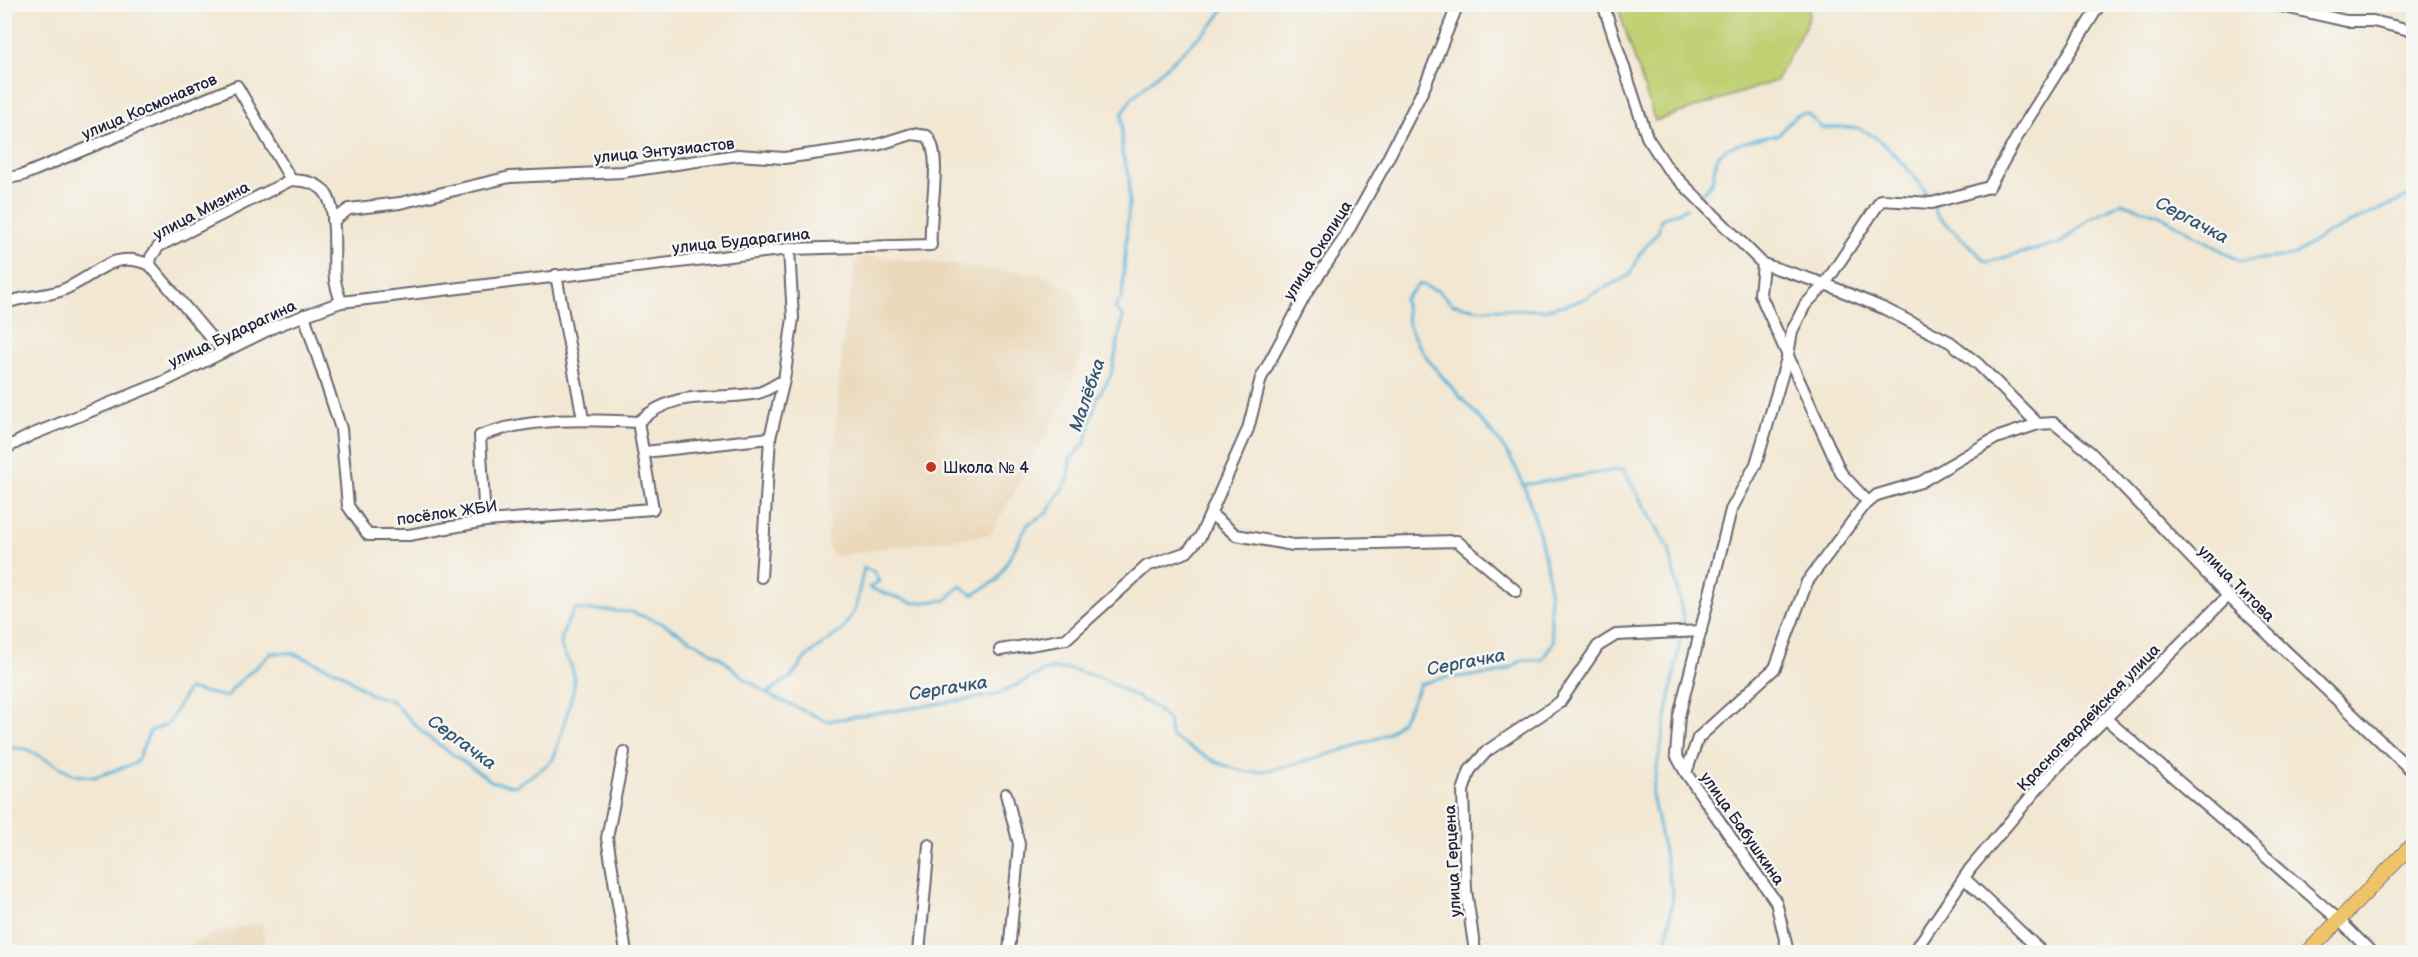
<svg xmlns="http://www.w3.org/2000/svg" width="2418" height="957" font-family="'Balsamiq Sans',sans-serif">
<style>
.built{fill:#ead8ba}
.green{fill:#c0d073;stroke:#717957;stroke-width:1.5}
.lines{fill:none;stroke-linecap:round;stroke-linejoin:round}
.stream{stroke:#5bb4d8;stroke-width:3}
.minor-casing{stroke:#6b6770;stroke-width:14}
.major-casing{stroke:#6b6770;stroke-width:16}
.minor{stroke:#fff;stroke-width:10}
.major{stroke:#efc469;stroke-width:14}
.poi-dot{fill:#c8321e;stroke:#f6f6f2;stroke-width:2}
.labels{text-anchor:middle;stroke-width:5;stroke-linejoin:round;paint-order:stroke}
.street-label{font-size:16px;fill:#22223b;stroke:#f6f6f2}
.poi-label{font-size:16px;fill:#22223b;stroke:#f6f6f2;text-anchor:start}
.water-label{font-size:18px;font-style:italic;fill:#365572;stroke:#f6f6f2}
</style>
<rect width="100%" height="100%" fill="#f6f6f2"/>
<filter id="ink" filterUnits="userSpaceOnUse"><feTurbulence type="fractalNoise" baseFrequency=".0167" numOctaves="2"/><feDisplacementMap in="SourceGraphic" scale="12" xChannelSelector="R" yChannelSelector="G"/><feConvolveMatrix kernelMatrix="1 2 1 2 8 2 1 2 1" color-interpolation-filters="sRGB"/></filter>
<filter id="wash" filterUnits="userSpaceOnUse"><feTurbulence type="fractalNoise" baseFrequency=".008" numOctaves="4" result="noise"/><feDisplacementMap in="SourceGraphic" scale="24" xChannelSelector="R" yChannelSelector="G"/><feGaussianBlur stdDeviation="1.35" result="paint"/><feColorMatrix in="noise" values="0 0 0 0 0 0 0 0 0 0 0 0 0 0 0 0 0 1.4 0 .05"/><feComposite in="paint" operator="in"/></filter>
<g filter="url(#wash)">
<rect width="100%" height="100%" fill="#f2e7d2"/>
<g class="built">
<path d="M858 255 1040 274 1078 293 1084 345 1066 399 990 535 889 547 835 557 827 545 843 334Z"/>
<path d="M262 923 266 952H176L213 933Z"/>
</g>
<path class="green" d="M1617 5V4L1810 5 1808 21 1776 81 1655 121Z"/>
<g class="lines">
<g class="stream">
<path d="M1702 193C1720 177 1710 176 1717 159 1722 144 1764 137 1778 135L1796 115 1807 113 1822 128C1833 128 1845 126 1856 128 1879 132 1919 179 1930 200"/>
<path d="M1933 206 1937 215 1987 262 2061 243 2089 219 2121 203 2158 214 2240 261 2292 256 2326 234 2414 194"/>
<path d="M1522 485 1623 469 1669 549 1684 621 1682 629"/>
<path d="M767 693 791 677 807 656 842 630 855 609 864 568 874 572 879 581 869 588 913 603 946 600 960 586 973 595 997 580 1028 524 1047 513 1068 480 1070 459 1085 444 1097 398 1111 375 1123 317 1115 307 1122 297 1129 202V176L1122 153V114L1132 98 1214 23 1227 4"/>
<path d="M4 747 26 749 75 775 95 777 136 763 150 731 168 724 188 689 227 697C237 679 257 669 271 653H292L341 673 370 694 392 701 425 735 493 782 515 786C523 780 548 767 553 759 556 753 573 694 574 686 577 648 543 661 575 609L631 612 662 623 720 657 744 678 773 697 827 721 996 695 1048 669H1069L1100 677 1156 708 1168 720 1171 736C1194 750 1223 769 1250 772 1268 774 1377 742 1391 731 1405 720 1413 700 1420 684 1428 682 1436 679 1444 678 1473 674 1499 680 1522 660H1542L1553 642C1549 618 1551 593 1547 569 1541 539 1530 496 1516 468 1489 416 1430 378 1409 326 1406 318 1406 308 1404 299L1419 284 1439 291 1452 304 1479 309 1543 310 1579 301 1630 275 1639 255 1658 232 1661 219 1687 208"/>
<path d="M1665 952 1673 895 1652 795 1681 636"/>
</g>
</g>
</g>
<g filter="url(#ink)">
<g class="lines">
<defs>
<g id="minor">
<path d="M1603 4 1647 137 1668 169 1763 264 1825 284 1885 309 1950 342 1978 364 2038 424"/>
<path d="M2272 4 2346 21H2373L2414 31"/>
<path d="M4 179 23 175 237 86 291 180"/>
<path d="M1763 264 1760 294 1841 473 1868 502"/>
<path d="M150 265 223 352"/>
<path d="M556 275 583 419"/>
<path d="M4 304C22 296 41 297 60 291 94 279 111 247 150 265L151 257 159 246 291 180C301 181 313 181 322 189 340 204 332 257 335 280 336 287 339 295 341 302"/>
<path d="M304 315 341 429 348 506 368 535H409L485 521 653 509 638 422C587 419 529 417 480 436L485 521"/>
<path d="M638 422C680 386 711 402 758 393 767 391 776 384 784 380L793 318 789 249"/>
<path d="M4 449 31 435 163 382 276 326 341 302 789 249 931 245C928 216 944 156 927 136L912 134 877 145 784 158 738 155 622 172 510 177 400 203 349 209 333 221"/>
<path d="M645 452 770 438 784 380"/>
<path d="M1212 515 1236 535 1293 545 1457 541 1516 591"/>
<path d="M761 577 770 438"/>
<path d="M1000 650 1066 639 1147 566 1187 552 1200 537 1248 429 1261 378 1307 292 1343 240 1384 166 1424 88 1458 4"/>
<path d="M2105 718 2339 920 2371 952"/>
<path d="M624 752 607 838 626 952"/>
<path d="M1686 773 1676 755 1679 716 1731 510 1756 464 1788 355 1792 331 1805 305 1825 284 1881 200 1932 203 1989 187 2021 130 2100 4"/>
<path d="M1006 794 1019 844 1009 952"/>
<path d="M1964 878 2042 952"/>
<path d="M919 952 929 845"/>
<path d="M1475 952 1466 890 1463 791 1470 770 1487 751 1560 702 1598 646 1616 635 1701 631"/>
<path d="M1788 952 1776 902 1686 773 1698 738 1775 668 1807 582 1863 507 1877 495 1921 482 1996 438 2038 424 2054 423 2091 453 2228 596 2414 773"/>
<path d="M1914 952 1970 869 2050 774 2228 596"/>
</g>
<path id="major" d="M2308 952 2414 843"/>
</defs>
<use href="#minor" class="minor-casing"/>
<use href="#major" class="major-casing"/>
<use href="#minor" class="minor"/>
<use href="#major" class="major"/>
</g>
</g>
<circle class="poi-dot" cx="931" cy="467" r="6"/>
<g class="labels">
<g class="street-label">
<text transform="translate(149 106) rotate(-23)" y="6">улица Космонавтов</text>
<text transform="translate(664 150) rotate(-6)" y="6">улица Энтузиастов</text>
<text transform="translate(201 210) rotate(-28)" y="6">улица Мизина</text>
<text transform="translate(741 240) rotate(-6)" y="6">улица Бударагина</text>
<text transform="translate(1317 250) rotate(-58)" y="6">улица Околица</text>
<text transform="translate(232 333) rotate(-25)" y="6">улица Бударагина</text>
<text transform="translate(447 512) rotate(-8)" y="6">посёлок ЖБИ</text>
<text transform="translate(2237 583) rotate(45)" y="6">улица Титова</text>
<text transform="translate(2088 717) rotate(-46)" y="6">Красногвардейская улица</text>
<text transform="translate(1743 828) rotate(55)" y="6">улица Бабушкина</text>
<text transform="translate(1452 861) rotate(-93)" y="6">улица Герцена</text>
</g>
<g class="poi-label">
<text x="943" y="473">Школа № 4</text>
</g>
<g class="water-label">
<text transform="translate(2192 220) rotate(28)" y="6">Сергачка</text>
<text transform="translate(1087 395) rotate(-71)" y="6">Малёбка</text>
<text transform="translate(1466 662) rotate(-11)" y="6">Сергачка</text>
<text transform="translate(948 688) rotate(-9)" y="6">Сергачка</text>
<text transform="translate(462 742) rotate(36)" y="6">Сергачка</text>
</g>
</g>
<rect width="2418" height="957" fill="none" stroke="#f6f6f2" stroke-width="24"/>
</svg>
